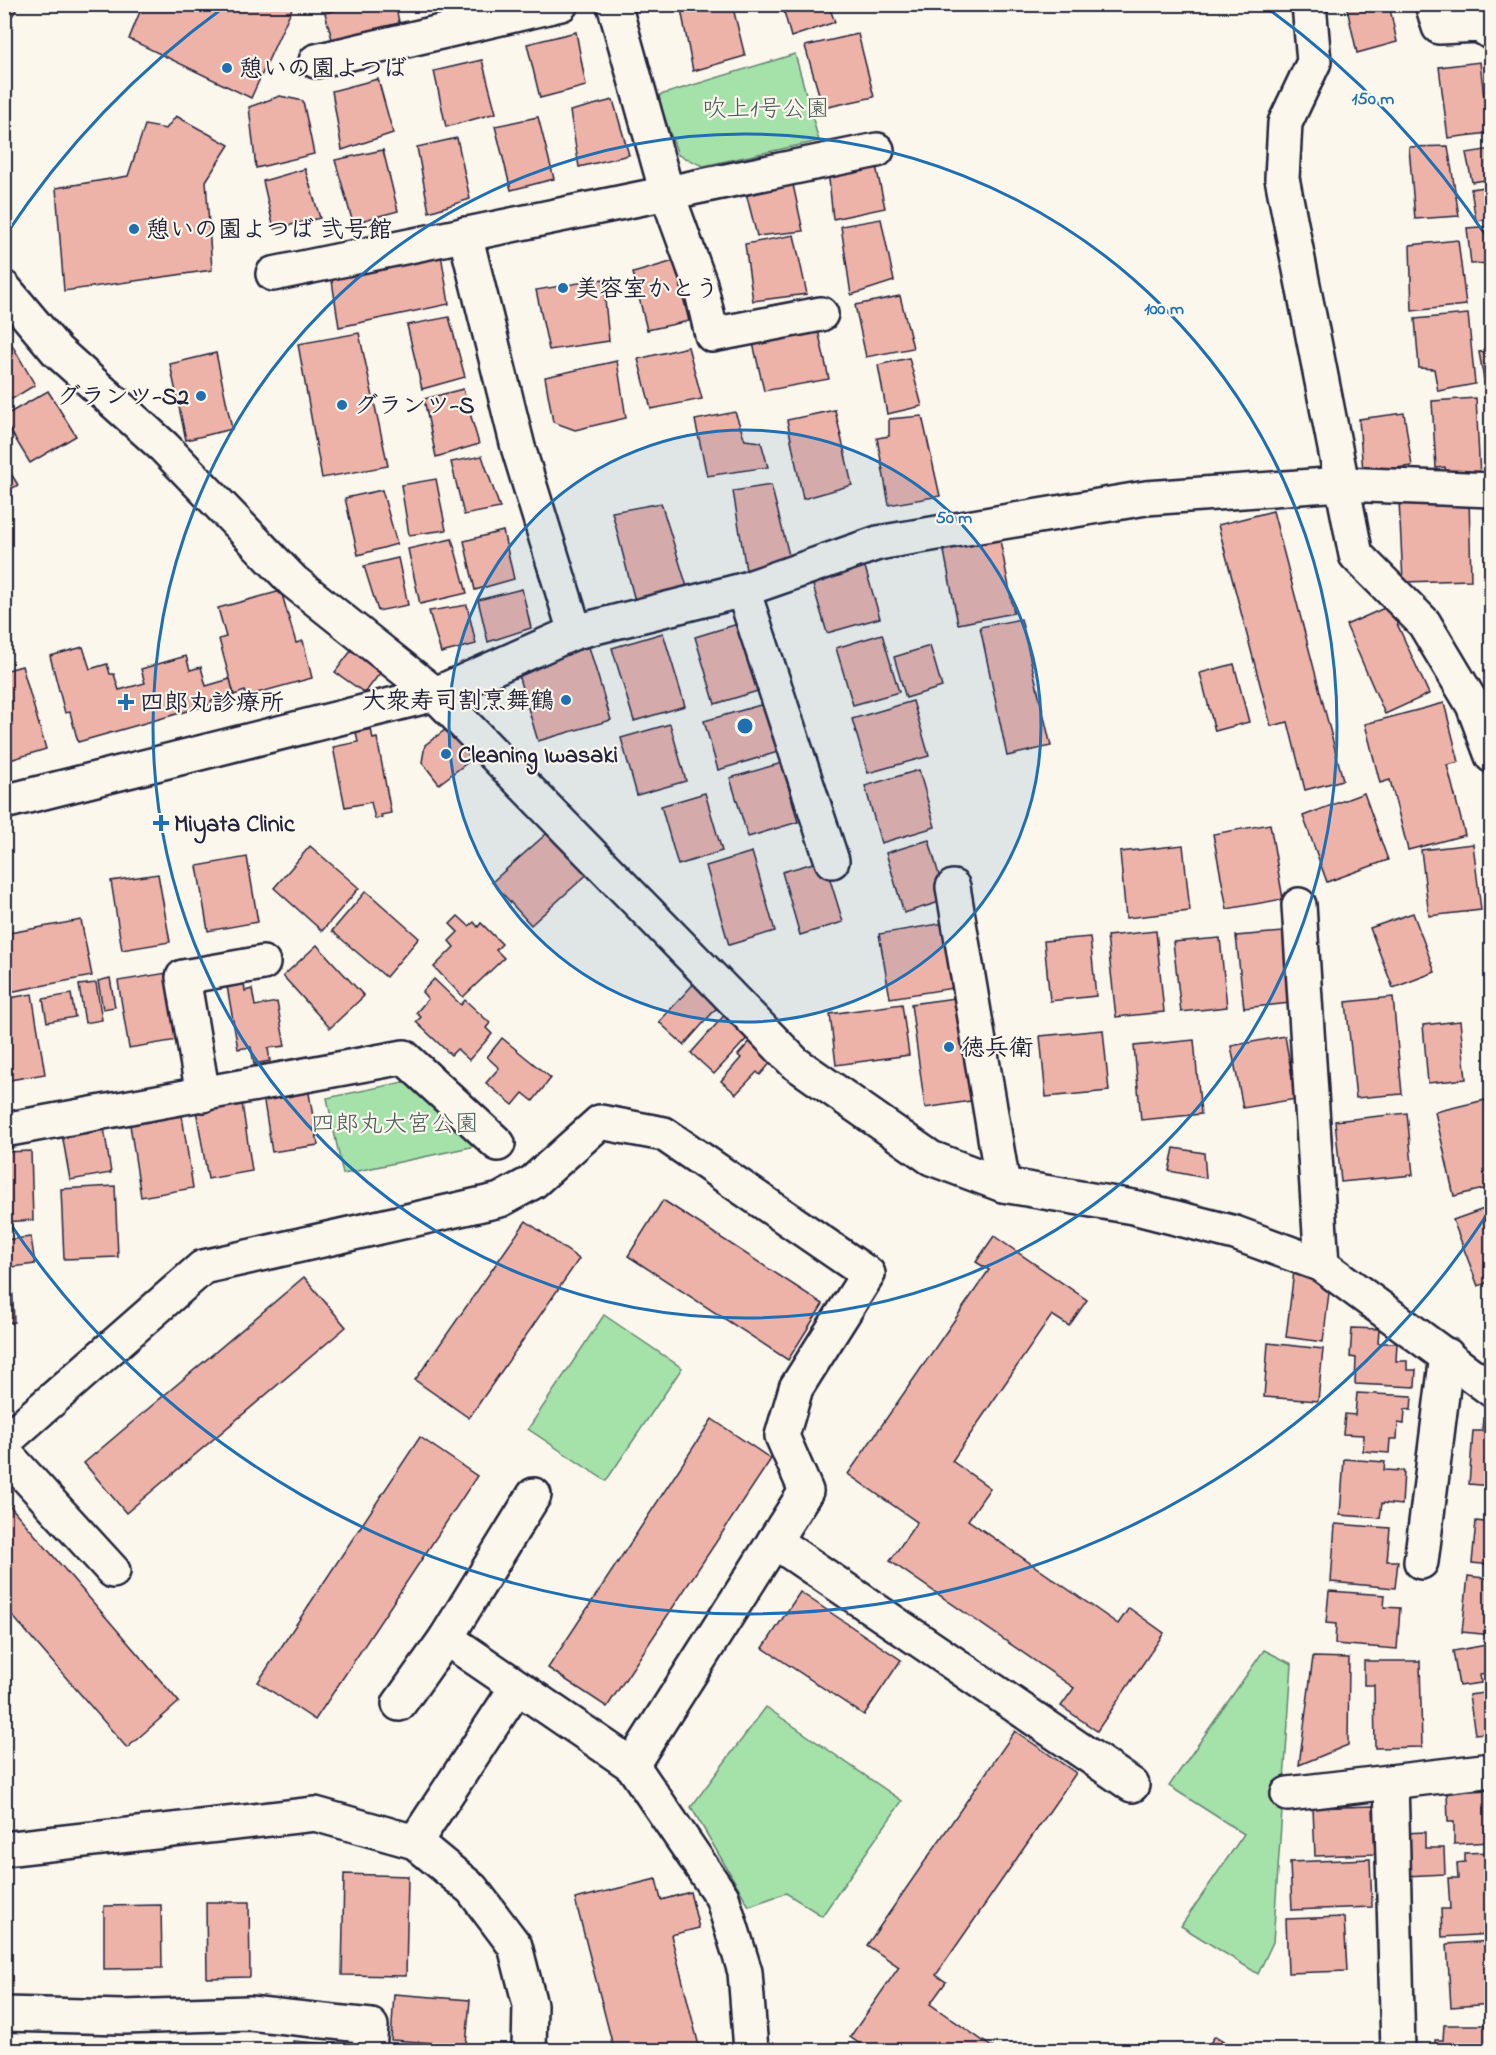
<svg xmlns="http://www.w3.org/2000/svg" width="1496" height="2055" font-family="'Indie Flower','Klee One',sans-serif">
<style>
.green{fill:#a4e2aa;stroke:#638272;stroke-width:1.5}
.building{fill:#edb3a9;stroke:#22223b;stroke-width:1.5}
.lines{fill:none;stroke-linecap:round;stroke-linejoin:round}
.minor-casing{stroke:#22223b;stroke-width:38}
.minor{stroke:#fbf7ec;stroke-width:33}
.ring{fill:none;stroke:#1f6fb2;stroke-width:3}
.poi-dot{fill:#1f6fb2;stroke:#fbf7ec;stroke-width:2}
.labels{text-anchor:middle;stroke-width:4.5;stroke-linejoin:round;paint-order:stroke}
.poi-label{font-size:24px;font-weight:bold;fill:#22223b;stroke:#fbf7ec;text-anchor:start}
.park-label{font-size:24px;fill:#495c5c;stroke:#fbf7ec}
.centre{fill:#1f6fb2;stroke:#fbf7ec;stroke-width:3}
.ring-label{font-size:18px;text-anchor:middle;font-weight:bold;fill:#1f6fb2;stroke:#fbf7ec;stroke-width:4.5;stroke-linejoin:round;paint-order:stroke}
</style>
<rect width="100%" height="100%" fill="#fbf7ec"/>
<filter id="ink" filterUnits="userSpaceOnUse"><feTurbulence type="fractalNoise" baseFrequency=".0167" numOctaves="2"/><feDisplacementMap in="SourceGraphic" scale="12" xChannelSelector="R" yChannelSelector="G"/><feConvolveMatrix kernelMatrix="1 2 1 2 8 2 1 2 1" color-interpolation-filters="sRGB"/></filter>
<g filter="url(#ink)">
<g class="green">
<path d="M795 54 819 141 703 166 678 155 657 96Z"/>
<path d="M413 1080 480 1145 343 1174 327 1098Z"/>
<path d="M604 1315 682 1368 606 1481 528 1429Z"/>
<path d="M1264 1650 1292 1664 1273 1942 1258 1974 1181 1926 1244 1834 1169 1786Z"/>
<path d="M766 1707 902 1801 822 1916 786 1893 749 1906 691 1807Z"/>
</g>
<g class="building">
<path d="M4 4H19L13 15 4 9Z"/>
<path d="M143 4H294L251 98 129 39Z"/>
<path d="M335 4H395L400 26 333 43 325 13 336 10Z"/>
<path d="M449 4H475L450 10Z"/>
<path d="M680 4H732L745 56 693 71Z"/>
<path d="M782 4H828L835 22 791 37Z"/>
<path d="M1346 4H1389L1397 42 1357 53Z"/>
<path d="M576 32 586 86 540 98 527 44Z"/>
<path d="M858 34 874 97 823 108 805 46Z"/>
<path d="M482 60 496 113 446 127 434 71Z"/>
<path d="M1480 62 1488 133 1448 138 1439 67Z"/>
<path d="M378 79 393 133 342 150 332 91Z"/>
<path d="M280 96 303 101 314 154 256 168 249 107Z"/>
<path d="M613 100 629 155 579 167 570 111Z"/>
<path d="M176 116 229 145 206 181 212 270 64 291 56 188 128 176 145 125 166 129Z"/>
<path d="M538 117 554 179 511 190 495 126Z"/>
<path d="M457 138 470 199 429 212 417 147Z"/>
<path d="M1448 146 1459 216 1415 219 1409 147Z"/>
<path d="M1492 149V179L1472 182 1466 153Z"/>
<path d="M383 150 398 211 353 223 335 160Z"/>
<path d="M875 161 885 208 833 219 828 169Z"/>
<path d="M305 169 320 218 274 229 263 181Z"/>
<path d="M792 180 803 231 757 236 745 189Z"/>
<path d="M1492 186V219L1476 221 1471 189Z"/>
<path d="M881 219 894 281 851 295 841 226Z"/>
<path d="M1492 226V263L1471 264 1467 228Z"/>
<path d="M794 235 807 294 753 301 745 244Z"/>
<path d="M1458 240 1466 305 1412 311 1410 245Z"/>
<path d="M441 254 449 304 339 327 331 274Z"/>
<path d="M674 261 689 321 647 330 633 273Z"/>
<path d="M603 279 609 341 549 350 536 290Z"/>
<path d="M900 296 913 348 866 357 855 305Z"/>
<path d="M1468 314 1475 384 1438 391 1434 369 1419 368 1415 319Z"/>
<path d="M449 317 465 377 422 389 407 325Z"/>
<path d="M818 330 829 379 764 391 753 343Z"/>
<path d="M4 331 35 385 4 404Z"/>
<path d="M359 333 388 466 322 478 298 344Z"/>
<path d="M688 347 702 399 651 409 638 359Z"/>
<path d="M1492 351V391H1486L1479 352Z"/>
<path d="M216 353 232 429 186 440 170 364Z"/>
<path d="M909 358 922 406 887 414 878 365Z"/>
<path d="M617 361 626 418 575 430 553 422 545 377Z"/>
<path d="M463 389 479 444 436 457 424 399Z"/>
<path d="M48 391 76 436 30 463 4 420V416Z"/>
<path d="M1476 398 1480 478 1447 481 1445 467 1436 468 1432 401Z"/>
<path d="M835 410 852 485 803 499 787 420Z"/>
<path d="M735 412 745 440 761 442 768 467 707 476 695 420Z"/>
<path d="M1404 413 1412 466 1363 472 1359 419Z"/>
<path d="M922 416 940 496 889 505 877 438 889 436V419Z"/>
<path d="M482 456 500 508 464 515 451 462Z"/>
<path d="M4 462 18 485 4 493Z"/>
<path d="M436 479 446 530 409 535 401 485Z"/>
<path d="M771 485 790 559 746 570 733 491Z"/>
<path d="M382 490 397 544 358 555 345 498Z"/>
<path d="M1469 498 1471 580 1403 582 1399 500Z"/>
<path d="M661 503 688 590 635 601 612 512Z"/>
<path d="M1273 511 1343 780 1305 790 1288 722 1271 726 1218 525Z"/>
<path d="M503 531 514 579 475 590 464 541Z"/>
<path d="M999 535 1014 613 958 624 943 546Z"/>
<path d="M452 539 467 593 420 604 408 549Z"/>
<path d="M398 558 408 605 378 611 364 566Z"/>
<path d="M865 567 880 618 827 633 812 582Z"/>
<path d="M522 589 531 628 488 642 478 600Z"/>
<path d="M281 591 296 643 303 641 312 678 246 696 245 691 234 695 219 639 226 637 218 608Z"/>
<path d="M467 605 476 644 441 653 429 611Z"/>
<path d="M1389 606 1429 694 1385 714 1346 625Z"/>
<path d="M1021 619 1051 746 1007 756 980 627Z"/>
<path d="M741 623 761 690 715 704 695 637Z"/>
<path d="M663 633 685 706 634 721 612 648Z"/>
<path d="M882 634 899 692 853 705 836 648Z"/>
<path d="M930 646 942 687 906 698 894 657Z"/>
<path d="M83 647 90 669 107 664 110 674H114L119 690 145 683 141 669 186 656 190 670 201 667 206 686 230 679 234 695 211 701 212 704 78 742 70 712 65 713 50 656Z"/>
<path d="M354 647 383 669 365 693 335 672Z"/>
<path d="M589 647 611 720 538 741 516 668Z"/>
<path d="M1234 664 1249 722 1215 731 1200 673Z"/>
<path d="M22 666 46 749 10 760 4 742V671Z"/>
<path d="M913 701 929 756 868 773 852 719Z"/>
<path d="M1444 703 1459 762 1447 765 1465 835 1408 850 1390 780 1380 783 1365 724Z"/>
<path d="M764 704 778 752 718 770 704 721Z"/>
<path d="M670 724 686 781 637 795 621 738Z"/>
<path d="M449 727 472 759 439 784 422 762 425 745Z"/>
<path d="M371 729 373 739 377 738 391 813 381 815 382 818 375 819 371 802 345 807 333 747 358 742 356 732Z"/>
<path d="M782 763 798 822 748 837 730 778Z"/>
<path d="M919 770 935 827 881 843 865 786Z"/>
<path d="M705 793 722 851 678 865 661 806Z"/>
<path d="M1364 793 1388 860 1327 882 1303 816Z"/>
<path d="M1270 824 1283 899 1227 909 1213 834Z"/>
<path d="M554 827 592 870 531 925 492 882Z"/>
<path d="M929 840 946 900 904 913 886 853Z"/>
<path d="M1473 844 1481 910 1429 916 1421 850Z"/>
<path d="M1183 845 1190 911 1126 918 1120 852Z"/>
<path d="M310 846 359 888 322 931 274 888Z"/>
<path d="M752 852 775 931 729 945 706 866Z"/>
<path d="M247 857 258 922 208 931 197 866Z"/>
<path d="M824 860 843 922 800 935 782 872Z"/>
<path d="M158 874 170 942 122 950 111 881Z"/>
<path d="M366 891 419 938 386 977 332 931Z"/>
<path d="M1413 913 1435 972 1393 988 1370 928Z"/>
<path d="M458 916 469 926 474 922 478 927 481 923 502 944 496 950 504 958 463 997 434 967 454 947 449 941 458 932 450 924Z"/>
<path d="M81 920 92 976 4 993V934Z"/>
<path d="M950 922 960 987 890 998 879 934Z"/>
<path d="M1156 931 1164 1012 1116 1017 1107 936Z"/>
<path d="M1283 932 1290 1003 1244 1008 1236 936Z"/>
<path d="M1090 937 1096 996 1050 1001 1044 941Z"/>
<path d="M1220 938 1227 1007 1181 1012 1173 942Z"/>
<path d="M317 945 364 996 330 1028 283 976Z"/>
<path d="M173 972 184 1039 129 1048 118 981Z"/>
<path d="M110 978 115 1007 103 1009 98 981Z"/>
<path d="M434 979 461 1005 465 1000 490 1023 486 1028 492 1034 469 1060 457 1049 451 1055 416 1022 421 1017 416 1013 428 999 422 992Z"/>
<path d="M697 980 721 1003 684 1045 659 1022Z"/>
<path d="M96 983 102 1020 85 1023 79 985Z"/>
<path d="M244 983 245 991 252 989 255 1006 277 1002 285 1046 268 1048 270 1061 254 1064 251 1047 238 1049 227 986Z"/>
<path d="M32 994 45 1074 4 1081V999Z"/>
<path d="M71 994 75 1017 47 1022 43 999Z"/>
<path d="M962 997 977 1100 925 1108 911 1004Z"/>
<path d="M1393 997 1402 1094 1356 1098 1346 1002Z"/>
<path d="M902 1004 909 1055 836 1065 830 1014Z"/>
<path d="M728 1011 752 1033 714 1074 691 1053Z"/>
<path d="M1460 1021 1466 1079 1428 1083 1423 1025Z"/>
<path d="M1103 1030 1109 1091 1046 1097 1040 1036Z"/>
<path d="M758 1032 780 1052 760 1075 757 1072 736 1094 721 1081 741 1058 738 1055Z"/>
<path d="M1285 1036 1296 1099 1243 1108 1231 1046Z"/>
<path d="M502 1038 551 1078 533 1101 523 1093 513 1105 486 1083 499 1068 487 1057Z"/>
<path d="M1194 1040 1201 1114 1141 1120 1134 1046Z"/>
<path d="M307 1082 318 1145 272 1152 262 1089Z"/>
<path d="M1485 1100 1492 1126V1187L1454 1196 1435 1112Z"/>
<path d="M242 1103 252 1171 208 1179 196 1110Z"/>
<path d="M181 1109 193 1188 141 1197 129 1118Z"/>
<path d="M1407 1113 1413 1175 1341 1182 1335 1121Z"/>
<path d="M102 1115 111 1173 70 1180 60 1122Z"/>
<path d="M1174 1148 1204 1153 1206 1178 1169 1171Z"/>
<path d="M31 1151 33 1220 4 1222V1152Z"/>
<path d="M115 1186 118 1257 64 1259 61 1189Z"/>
<path d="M663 1200 823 1304 788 1360 628 1256Z"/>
<path d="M1492 1206V1281L1478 1286 1453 1220Z"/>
<path d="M526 1221 579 1259 469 1418 415 1380Z"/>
<path d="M994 1236 1087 1300 1069 1326 1052 1315 952 1461 990 1488 968 1520 1118 1624 1129 1608 1164 1633 1097 1731 1061 1706 1074 1688 890 1561 917 1522 848 1474 989 1270 976 1262Z"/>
<path d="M31 1237 35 1264 4 1268V1240Z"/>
<path d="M1294 1271 1331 1276 1323 1342 1286 1337Z"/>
<path d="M304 1277 346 1327 126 1513 84 1463Z"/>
<path d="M4 1280H12L14 1322 4 1323Z"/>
<path d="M1352 1328 1379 1329 1378 1343H1397L1396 1361H1407V1370H1416L1415 1387 1355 1384 1356 1358 1350 1357Z"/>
<path d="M1268 1343 1323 1349 1318 1401 1264 1397Z"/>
<path d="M1357 1393 1412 1396 1411 1410 1405 1409 1404 1424 1398 1423 1397 1439H1390L1389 1453 1363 1451 1364 1435 1343 1434 1345 1414 1355 1415Z"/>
<path d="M1483 1418H1492V1486L1469 1484 1473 1431H1482Z"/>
<path d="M712 1419 771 1459 607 1707 548 1668Z"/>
<path d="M420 1437 477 1476 315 1720 258 1682Z"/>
<path d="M1344 1459 1385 1462 1384 1470 1404 1471 1402 1505 1382 1503 1380 1518 1340 1515Z"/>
<path d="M4 1499 179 1702 127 1748 4 1606Z"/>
<path d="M1476 1521 1492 1523V1565L1472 1563Z"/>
<path d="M1335 1524 1390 1528 1387 1561H1398L1395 1588 1331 1582Z"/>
<path d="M1468 1576 1492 1579V1635L1462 1632Z"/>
<path d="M1329 1591 1385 1595 1384 1607 1400 1608 1397 1649 1335 1644 1336 1624 1326 1623Z"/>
<path d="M800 1592 901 1660 864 1715 763 1648Z"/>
<path d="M1492 1644V1672L1480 1674 1481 1683 1459 1686 1453 1651Z"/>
<path d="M1313 1657 1349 1658 1348 1745 1299 1765Z"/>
<path d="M1364 1661H1420L1422 1747 1375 1748 1374 1685H1364Z"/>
<path d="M1492 1692V1746H1487L1485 1733 1475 1734 1469 1695Z"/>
<path d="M1015 1731 1076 1773 936 1975 946 1982 930 2004 996 2050H869L850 2037 899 1967 867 1945Z"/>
<path d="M1492 1790V1842L1454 1844V1822H1448L1447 1792Z"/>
<path d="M1373 1806 1375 1854 1315 1856 1313 1808Z"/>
<path d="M1425 1832V1848H1444L1445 1874 1405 1876 1403 1833Z"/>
<path d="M1492 1852V1934L1442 1937 1441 1909H1450L1448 1878H1458L1457 1863 1465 1862V1853Z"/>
<path d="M1370 1859 1372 1907 1292 1910 1290 1862Z"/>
<path d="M344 1874 408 1876 406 1976 342 1975Z"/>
<path d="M656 1879 661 1900 690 1892 699 1928 671 1935 700 2050H614L575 1899Z"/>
<path d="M206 1902H249L250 1977 207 1978Z"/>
<path d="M161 1905 162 1968 104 1969V1906Z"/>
<path d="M1344 1917 1347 1971 1288 1973 1286 1919Z"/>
<path d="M1492 1941V2004L1451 2007 1447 1944Z"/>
<path d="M394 1994 470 2000 466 2045 391 2040Z"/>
<path d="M1444 2025H1492V2050H1435V2040H1443Z"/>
<path d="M1215 2036 1238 2050H1205Z"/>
<path d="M293 2041 352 2046V2050H292Z"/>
<path d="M392 2044 468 2050H391Z"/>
</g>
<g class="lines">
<defs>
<g id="minor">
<path d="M614 4 667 193 700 284 712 335 821 314"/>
<path d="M1309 4 1314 62 1285 123 1282 178 1356 555 1424 623 1473 705 1492 756"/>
<path d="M1432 4 1439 27 1479 25 1492 33"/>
<path d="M316 61 561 4"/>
<path d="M465 234 518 447 575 632 743 590 832 861"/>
<path d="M273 274 877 150"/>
<path d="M4 288 57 351 164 447 293 581 435 694 795 1063 931 1158 1003 1185 1133 1207 1235 1233 1322 1265 1492 1390"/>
<path d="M743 590 878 543 1146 498 1341 484 1492 490"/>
<path d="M4 802 435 694 575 632"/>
<path d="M953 887 1003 1185"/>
<path d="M1299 905 1322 1265"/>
<path d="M203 1095 183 977 263 963"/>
<path d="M4 1130 404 1057 498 1144"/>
<path d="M4 1442 203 1267 500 1200 533 1182 600 1122 664 1134 868 1274 796 1388 782 1436 806 1491 632 1765 446 1638 534 1495"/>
<path d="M4 1452 113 1571"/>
<path d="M774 1541 1132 1785"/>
<path d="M1421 1562 1447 1355"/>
<path d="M399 1704 446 1638"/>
<path d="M632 1765 722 1897 745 1972 751 2050"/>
<path d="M1391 1782 1398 2050"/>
<path d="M1288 1794 1492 1770"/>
<path d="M415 1842 517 1687"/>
<path d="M4 1849 315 1814 415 1842 472 1889 515 1946 530 2005 529 2050"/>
<path d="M4 2014 123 2017 249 2013 371 2026 369 2050"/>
</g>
</defs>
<use href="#minor" class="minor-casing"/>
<use href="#minor" class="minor"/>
</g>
</g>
<circle cx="745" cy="726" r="296" fill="#1f6fb2" fill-opacity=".12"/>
<g class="ring">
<circle cx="745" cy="726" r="296"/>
<circle cx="745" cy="726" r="592"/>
<path d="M1490 1210A888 888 0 0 1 5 1216M5 236A888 888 0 0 1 223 8M1267 8A888 888 0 0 1 1490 242"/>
</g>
<g class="poi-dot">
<circle cx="227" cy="68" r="6"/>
<circle cx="134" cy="229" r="6"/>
<circle cx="563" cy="288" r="6"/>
<circle cx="201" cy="396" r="6"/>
<circle cx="342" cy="405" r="6"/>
<circle cx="566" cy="700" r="6"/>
<path d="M123 693h6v6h6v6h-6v6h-6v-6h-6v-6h6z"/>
<circle cx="446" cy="754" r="6"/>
<path d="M158 814h6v6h6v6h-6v6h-6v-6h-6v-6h6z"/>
<circle cx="949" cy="1047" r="6"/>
</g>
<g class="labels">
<g class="poi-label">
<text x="239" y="76">憩いの園よつば</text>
<text x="146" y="237">憩いの園よつば 弐号館</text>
<text x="575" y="296">美容室かとう</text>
<text x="189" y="404" text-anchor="end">グランツ-S2</text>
<text x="354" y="413">グランツ-S</text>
<text x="554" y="708" text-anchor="end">大衆寿司割烹舞鶴</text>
<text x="140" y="710">四郎丸診療所</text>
<text x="458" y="762">Cleaning Iwasaki</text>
<text x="174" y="831">Miyata Clinic</text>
<text x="961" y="1055">徳兵衛</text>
</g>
<g class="park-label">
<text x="766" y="116">吹上1号公園</text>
<text x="395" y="1131">四郎丸大宮公園</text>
</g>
</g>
<circle cx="745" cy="726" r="9" class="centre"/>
<g class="ring-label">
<text x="1373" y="104">150 m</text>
<text x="1164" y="314">100 m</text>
<text x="954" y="523">50 m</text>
</g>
<rect width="1496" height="2055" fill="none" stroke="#fbf7ec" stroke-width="24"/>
<rect x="12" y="12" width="1472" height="2031" fill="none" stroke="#22223b" stroke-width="2" filter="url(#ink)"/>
</svg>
